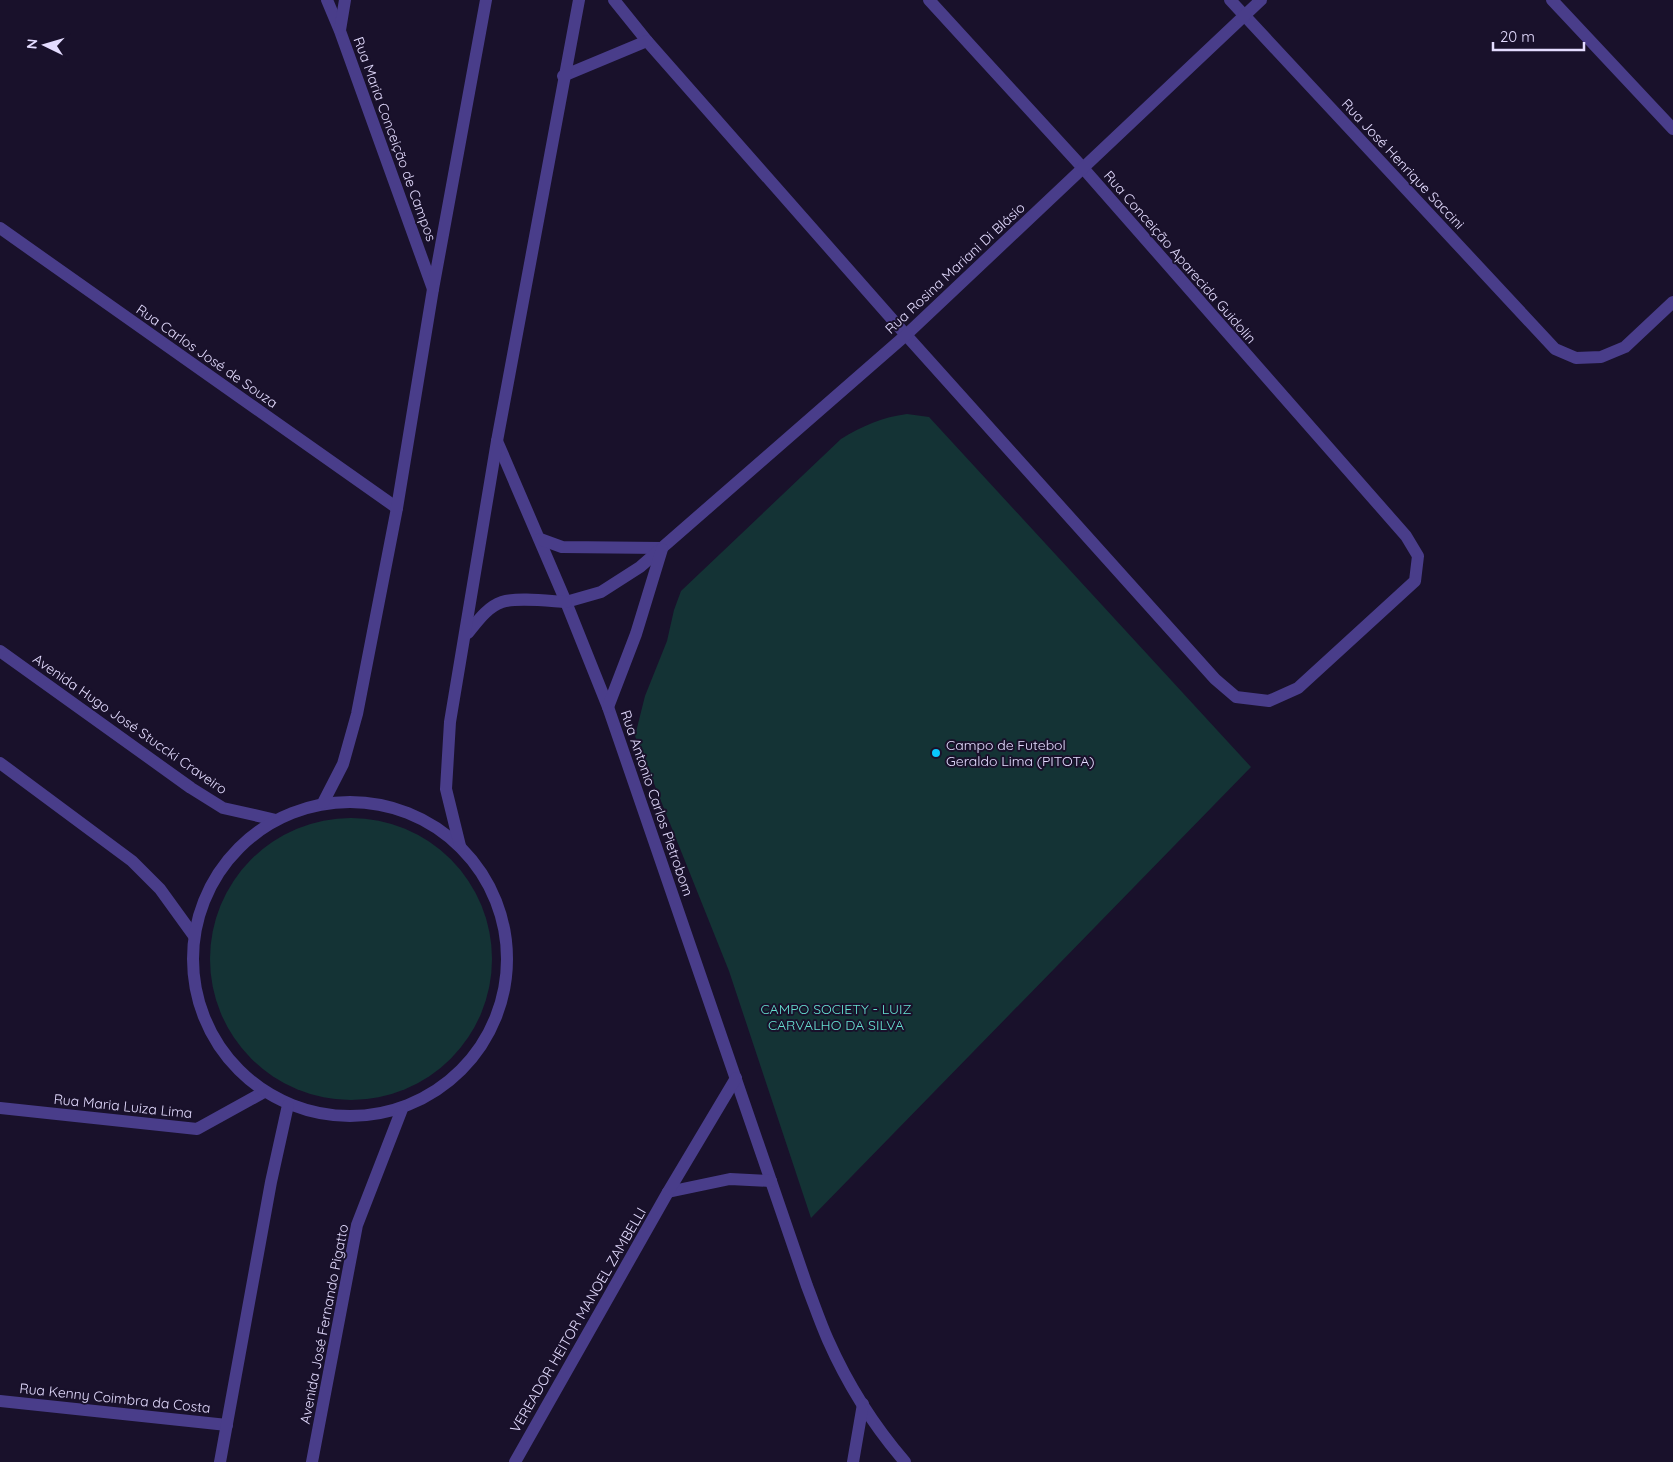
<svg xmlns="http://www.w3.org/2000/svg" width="1673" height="1462" font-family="Quicksand,sans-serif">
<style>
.green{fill:#143335}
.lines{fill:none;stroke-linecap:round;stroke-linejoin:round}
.minor{stroke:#493d8a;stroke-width:12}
.tertiary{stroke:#493d8a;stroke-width:12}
.poi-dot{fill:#09c8fe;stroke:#19112b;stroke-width:2}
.labels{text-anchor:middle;stroke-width:4;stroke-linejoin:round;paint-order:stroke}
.street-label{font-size:14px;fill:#e4dcff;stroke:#19112b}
.poi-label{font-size:14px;fill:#e4dcff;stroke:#19112b;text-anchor:start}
.park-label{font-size:14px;fill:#66e1d1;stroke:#19112b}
</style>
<rect width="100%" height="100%" fill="#19112b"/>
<g class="green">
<path d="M907 414 929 417 1251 767 811 1218 729 971 635 736 645 696 667 641 674 610 681 591 841 439C862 426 883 417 907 414Z"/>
<circle cx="351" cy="959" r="141"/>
</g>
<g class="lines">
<g class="minor">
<path d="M327 0 340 31 433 289"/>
<path d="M614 0 647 41 906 335 1215 679 1236 697 1269 701 1298 688 1415 581 1418 556 1406 536 1083 168 929 0"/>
<path d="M1230 0 1555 349 1576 358 1601 357 1625 347 1673 302"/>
<path d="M1552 0 1673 129"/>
<path d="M340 30 345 0"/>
<path d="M563 76 647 41"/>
<path d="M0 228 397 508"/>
<path d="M497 441 566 602 608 707 807 1286C814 1304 820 1322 828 1340 847 1383 874 1426 905 1462"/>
<path d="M540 539 562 547 662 548"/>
<path d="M566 602 601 592 640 567 906 335 1261 0"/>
<path d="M608 707 636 634 662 549"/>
<path d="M0 1108 197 1129 264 1092"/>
<path d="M668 1192 730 1179 771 1181"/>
<path d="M0 1401 227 1425"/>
<path d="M515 1462 668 1192 736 1078"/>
<path d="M853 1462 863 1404"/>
</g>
<g class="tertiary">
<path d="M468 633C477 622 487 607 502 602 517 597 549 601 566 602"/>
<path d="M0 651 191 788 223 808 276 820"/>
<path d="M0 763 132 861 160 889 194 936"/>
<circle cx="350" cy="959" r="157"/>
<path d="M323 803 343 764 357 714 397 508 433 289 486 0"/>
<path d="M460 846 446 789 450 722 497 441 579 0"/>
<path d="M220 1462 271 1182 288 1105"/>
<path d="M312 1462 357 1225 402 1109"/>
</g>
</g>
<circle class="poi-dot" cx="936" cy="753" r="5"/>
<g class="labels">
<g class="street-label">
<text transform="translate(395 139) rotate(70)" y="5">Rua Maria Conceição de Campos</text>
<text transform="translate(1403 164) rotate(47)" y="5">Rua José Henrique Saccini</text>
<text transform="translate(1180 257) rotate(49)" y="5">Rua Conceição Aparecida Guidolin</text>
<text transform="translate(955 268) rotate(-43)" y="5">Rua Rosina Mariani Di Blásio</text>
<text transform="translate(207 356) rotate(35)" y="5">Rua Carlos José de Souza</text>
<text transform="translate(130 724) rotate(35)" y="5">Avenida Hugo José Stuccki Craveiro</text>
<text transform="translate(657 803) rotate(71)" y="5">Rua Antonio Carlos Pietrobom</text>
<text transform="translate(123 1106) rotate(6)" y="5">Rua Maria Luiza Lima</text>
<text transform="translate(578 1320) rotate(-60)" y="5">VEREADOR HEITOR MANOEL ZAMBELLI</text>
<text transform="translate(324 1324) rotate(-79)" y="5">Avenida José Fernando Pigatto</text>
<text transform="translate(115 1398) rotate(6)" y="5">Rua Kenny Coimbra da Costa</text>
</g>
<g class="poi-label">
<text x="946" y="750">Campo de Futebol<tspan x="946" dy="16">Geraldo Lima (PITOTA)</tspan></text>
</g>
<g class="park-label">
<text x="836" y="1014">CAMPO SOCIETY - LUIZ<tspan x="836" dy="16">CARVALHO DA SILVA</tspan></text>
</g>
</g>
<g transform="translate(45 45) rotate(275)" stroke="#19112b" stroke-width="4" paint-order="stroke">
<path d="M0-4L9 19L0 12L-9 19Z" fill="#e4dcff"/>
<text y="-8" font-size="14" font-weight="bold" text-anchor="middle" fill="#e4dcff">N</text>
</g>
<path d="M1493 42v8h91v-8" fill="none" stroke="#e4dcff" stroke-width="2.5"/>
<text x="1500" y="42" font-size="15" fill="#e4dcff" stroke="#19112b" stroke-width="4" paint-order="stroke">20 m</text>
</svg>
